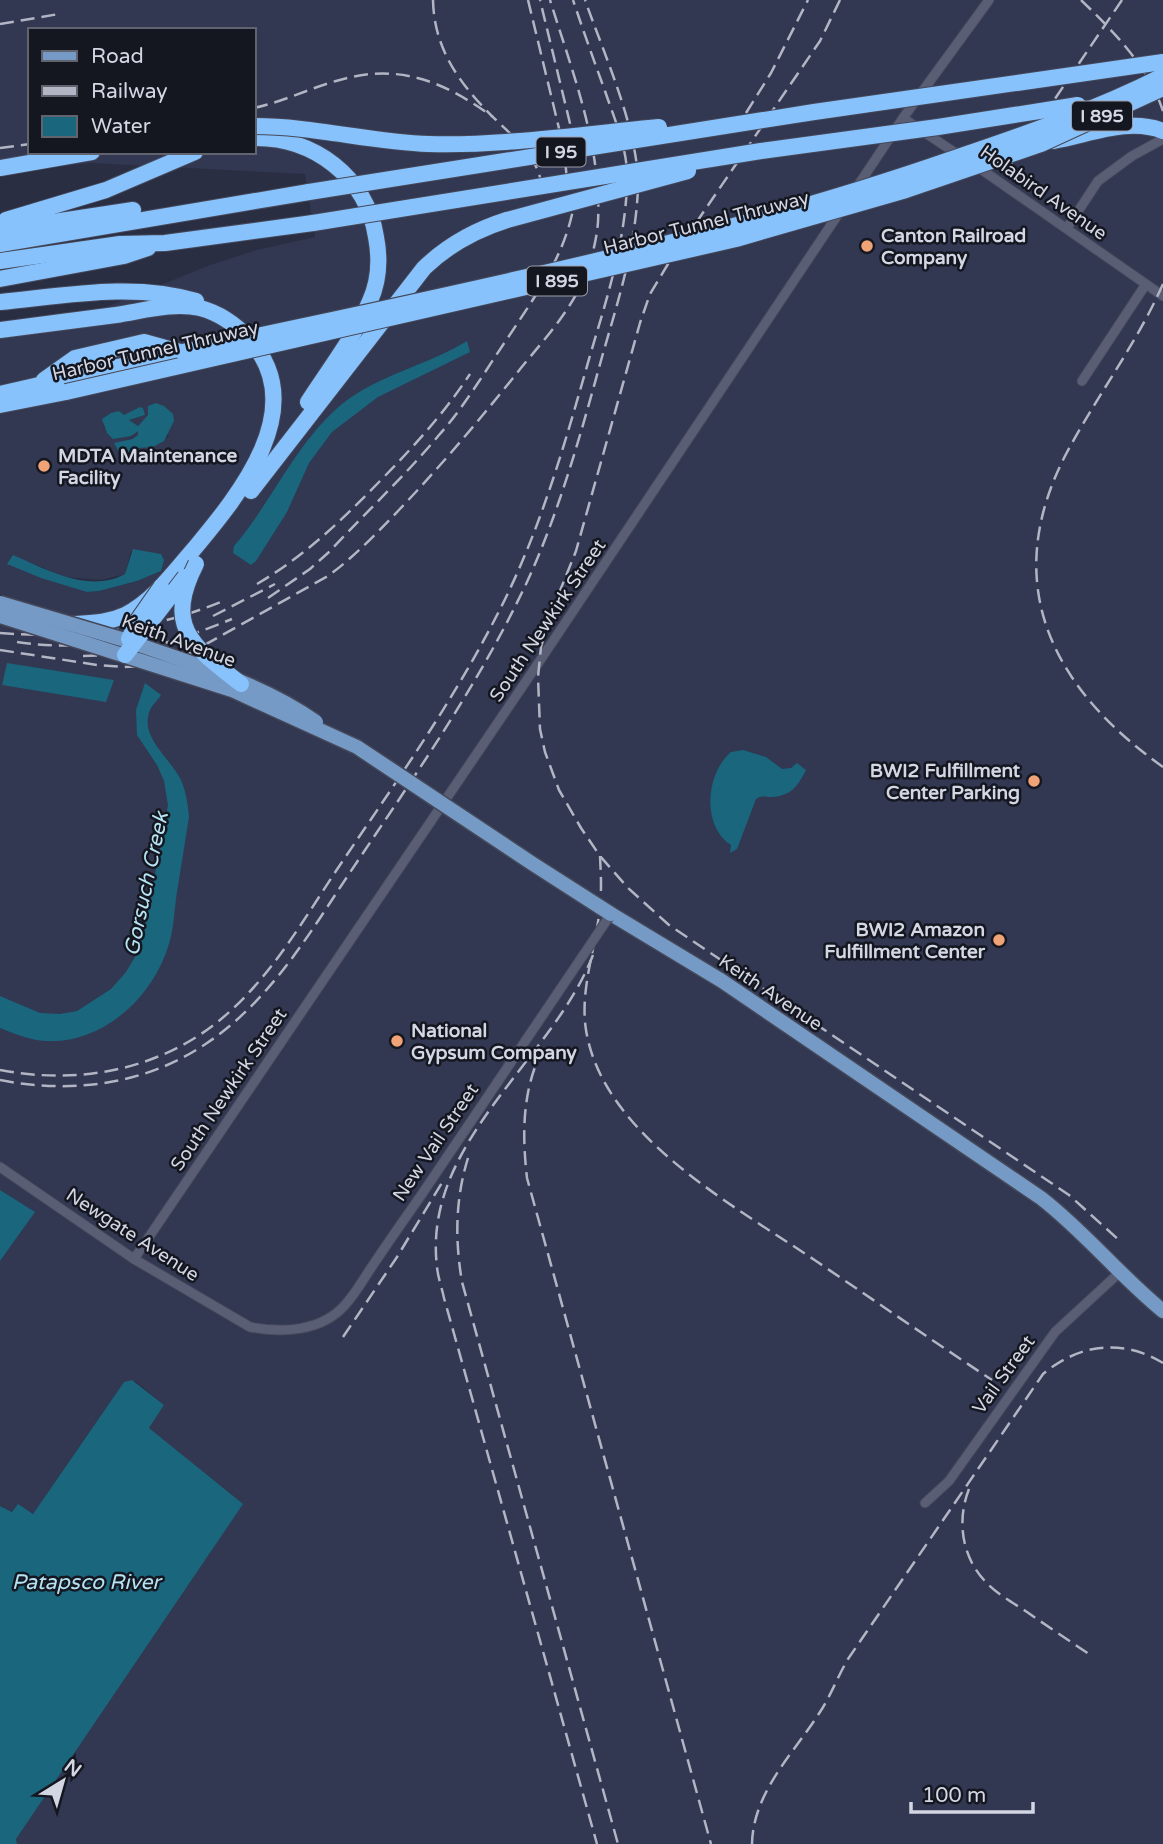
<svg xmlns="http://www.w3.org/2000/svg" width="1163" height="1844" font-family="'Varela Round',sans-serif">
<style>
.built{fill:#323752;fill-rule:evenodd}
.water{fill:#19667d}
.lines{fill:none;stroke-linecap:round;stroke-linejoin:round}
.street-casing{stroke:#454859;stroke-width:11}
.primary-casing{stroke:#454859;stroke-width:17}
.highway-casing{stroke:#454859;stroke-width:18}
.street{stroke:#595e75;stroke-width:9}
.primary{stroke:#759ac6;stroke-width:14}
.highway{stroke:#88c2fc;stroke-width:16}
.rail{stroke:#b2b5c3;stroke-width:2.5;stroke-dasharray:14 7;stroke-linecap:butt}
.street-bridge-casing{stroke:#454859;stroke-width:11;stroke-linecap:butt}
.primary-bridge-casing{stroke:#454859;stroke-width:17;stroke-linecap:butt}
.highway-bridge-casing{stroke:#454859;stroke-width:18;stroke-linecap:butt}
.street-bridge{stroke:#595e75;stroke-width:9}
.primary-bridge{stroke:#759ac6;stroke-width:14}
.highway-bridge{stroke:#88c2fc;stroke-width:16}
.poi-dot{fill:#efa377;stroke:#151720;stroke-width:2.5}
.labels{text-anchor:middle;stroke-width:5;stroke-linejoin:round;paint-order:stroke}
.shield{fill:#151720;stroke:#9a9da8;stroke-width:2}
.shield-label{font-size:18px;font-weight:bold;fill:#d3d6e3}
.street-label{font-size:19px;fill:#d3d6e3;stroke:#151720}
.poi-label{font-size:19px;font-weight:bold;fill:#d3d6e3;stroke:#151720;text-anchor:start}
.water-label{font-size:21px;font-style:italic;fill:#b6e3f4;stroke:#151720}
</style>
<rect width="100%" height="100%" fill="#2a2e43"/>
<path class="built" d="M0 0H1163V1844H17L16 1839 149 1428 164 1405 135 1381 124 1382 33 1514 17 1505 13 1512 0 1506V1261L34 1212 0 1190V333L99 310 210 265 257 250 315 237 305 174 91 163 0 173ZM30 30H254V152H30ZM140 407 143 408 145 415 129 420 138 426 148 415 169 436 159 444 138 448 131 455 122 442 138 435V430L131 436 113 438 103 426 119 411 124 415ZM131 551 161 571 137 581 99 591 87 592 13 556 66 577 101 580 125 574Z"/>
<g class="water">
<path d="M467 341 470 352 468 353 378 397 332 432 309 463 287 512 256 561 251 565 233 553 234 546C272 502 296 442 342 404 378 375 428 365 467 341Z"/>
<path d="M156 403 164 406 173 414 174 421 164 441 153 447 138 448 128 456H121L114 443 132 439 138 435V431L131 436 113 439 107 433 102 419 111 413 119 411 124 415 140 407 143 408 145 415 129 420 138 426 148 415V406Z"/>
<path d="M133 549 161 554 164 560 161 571 137 581 99 591 87 592 41 578 7 564 13 555C46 569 89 594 125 574Z"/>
<path d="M7 663 114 680 106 702 2 685Z"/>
<path d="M145 683 161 695C158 700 154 703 151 708 137 736 170 757 181 780 186 792 188 804 189 817 185 842 181 867 177 892 174 911 174 932 167 950 150 1000 101 1044 46 1041 30 1040 15 1034 0 1028V996L40 1013 60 1014 77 1011 111 989 126 972 135 957 145 928 168 805 164 781 157 765 137 735 136 710Z"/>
<path d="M743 750 766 757 782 769 791 768 797 763 806 770C798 786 791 796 772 797 765 797 762 795 756 799L737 849 730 853 731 845C701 826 706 773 731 752Z"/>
<path d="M0 1190 35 1212 0 1261Z"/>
<path d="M132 1380 164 1405 149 1428 243 1504 16 1839 17 1844H0V1506L12 1512 18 1504 33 1514 124 1382Z"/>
</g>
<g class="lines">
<defs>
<g id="street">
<path d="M903 118 960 156"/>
<path d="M975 165 1163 296"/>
<path d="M855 190 903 118 989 0"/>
<path d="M1067 228 1098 181 1132 156 1163 139"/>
<path d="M1082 381 1146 284"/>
<path d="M0 1167 134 1259 250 1327C282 1333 321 1332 345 1305 356 1293 364 1278 373 1265 389 1241 406 1217 422 1194"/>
<path d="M134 1259 539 662 841 210"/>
<path d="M925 1503 949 1481 1055 1332 1119 1273"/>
</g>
<path id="primary" d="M611 914 722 981 1041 1198C1085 1232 1120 1276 1163 1311"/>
<g id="highway">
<path d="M254 138C313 137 367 177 376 237 380 258 379 281 370 301 356 334 328 371 308 402"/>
<path d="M1053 141C1089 135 1128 117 1163 131"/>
<path d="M0 168 92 152"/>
<path d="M6 220 106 190 195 152"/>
<path d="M0 230 133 210"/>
<path d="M0 244 309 192"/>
<path d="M0 261 120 244 165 243 313 223"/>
<path d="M0 279 124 256 148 248"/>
<path d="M0 302C63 296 134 282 196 301"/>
<path d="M0 330C39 325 77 320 116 315 143 311 173 302 200 308 219 313 236 325 249 339 312 407 239 495 194 549 173 573 154 600 125 615 108 623 92 623 74 624"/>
<path d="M44 380 75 358 144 342 180 352"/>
<path d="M0 394 183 352"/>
<path d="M0 405 66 392"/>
<path d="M251 491 424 268C448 245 475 230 507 220"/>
</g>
</defs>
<use href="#street" class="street-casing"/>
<use href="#primary" class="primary-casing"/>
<use href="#highway" class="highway-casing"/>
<use href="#street" class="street"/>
<use href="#primary" class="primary"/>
<use href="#highway" class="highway"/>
<g class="rail">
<path d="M433 0C434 51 462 87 497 121 516 139 535 155 541 181"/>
<path d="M528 0 564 149 567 180"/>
<path d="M840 0 820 41 668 264 650 294 640 323 576 551 551 613 541 647 538 677 540 729 545 752 559 790 581 828 600 856 628 888 669 925 1069 1195 1120 1241"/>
<path d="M1081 0C1114 32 1148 66 1163 111"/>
<path d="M0 24 59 14"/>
<path d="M254 108C282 102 308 89 336 81 398 62 443 81 493 117"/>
<path d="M746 113 771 73 808 0"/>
<path d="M0 148 30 144"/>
<path d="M1008 168 1122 0"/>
<path d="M1163 284C1136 345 1096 397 1065 456 999 585 1053 689 1163 767"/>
<path d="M257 584C306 555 341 521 380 481 415 445 442 416 470 374"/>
<path d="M268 598 310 569 329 552C365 513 405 476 439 435 465 406 485 371 507 339 550 274 583 230 576 148L540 0"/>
<path d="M213 616 275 584"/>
<path d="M0 633C77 639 151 631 223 601"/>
<path d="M17 642C64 649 111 645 156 635"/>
<path d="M0 650 97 665 124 667 141 666 183 657 328 576C354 557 376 534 398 511 439 468 476 424 513 378 534 351 560 324 577 293 588 272 596 247 598 222 602 147 572 71 550 0"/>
<path d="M83 656C134 656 185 638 232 619"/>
<path d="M600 856C601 875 602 895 599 915 594 953 580 992 586 1030 603 1136 735 1206 816 1261 875 1301 933 1341 992 1380"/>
<path d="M593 955C552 1061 422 1142 437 1267 438 1278 442 1288 444 1298L597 1844"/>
<path d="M543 1049C522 1089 522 1134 527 1178L711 1844"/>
<path d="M0 1070C69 1083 138 1074 198 1036 263 994 300 924 342 862 396 782 452 703 496 617 539 535 564 447 589 359 606 301 625 244 627 184 629 151 615 121 605 91 594 61 583 30 573 0"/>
<path d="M0 1080C71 1094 146 1085 207 1043 274 998 313 927 357 862 418 771 480 682 527 582 560 510 581 433 602 357 618 301 636 246 638 187 639 131 604 54 585 0"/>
<path d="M468 1158C455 1200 455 1240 462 1282L618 1844"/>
<path d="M343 1337 397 1257 443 1181"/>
<path d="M969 1489C957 1519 961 1555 984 1580 995 1593 1012 1602 1027 1612 1047 1626 1068 1640 1089 1654"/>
<path d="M752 1844C753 1792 794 1753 820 1712 831 1695 838 1676 848 1659L1043 1374C1079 1344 1122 1338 1163 1363"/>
</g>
<defs>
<path id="street-bridge" d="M422 1194 611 914"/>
<g id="primary-bridge">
<path d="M0 603 128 641"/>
<path d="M0 616 232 690 357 747 533 864 611 914"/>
<path d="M134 643C195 665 263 684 316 722"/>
</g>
<g id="highway-bridge">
<path d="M254 126C313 126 370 142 429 144 503 146 585 134 659 127"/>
<path d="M309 192 814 112 1163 62"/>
<path d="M507 220 688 171"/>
<path d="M313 223 761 151 938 127 1078 105"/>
<path d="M183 352C440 296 702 246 952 159 1023 135 1096 110 1163 76"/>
<path d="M66 392 736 239 906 190 1041 144 1163 88"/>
<path d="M196 564C164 627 192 646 241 684"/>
<path d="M129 639 138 620 161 587"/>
<path d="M125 655 185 577"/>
</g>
</defs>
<use href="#street-bridge" class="street-bridge-casing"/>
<use href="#primary-bridge" class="primary-bridge-casing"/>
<use href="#highway-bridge" class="highway-bridge-casing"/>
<use href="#street-bridge" class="street-bridge"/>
<use href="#primary-bridge" class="primary-bridge"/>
<use href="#highway-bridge" class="highway-bridge"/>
</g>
<g class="poi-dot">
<circle cx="867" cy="246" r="7"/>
<circle cx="44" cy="466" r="7"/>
<circle cx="1034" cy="781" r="7"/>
<circle cx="999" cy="940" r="7"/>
<circle cx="397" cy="1041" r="7"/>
</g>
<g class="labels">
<g class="shield">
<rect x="1072" y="101.5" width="60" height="29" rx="5"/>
<rect x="536.5" y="137.5" width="49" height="29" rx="5"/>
<rect x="527" y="266.5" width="60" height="29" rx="5"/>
</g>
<g class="shield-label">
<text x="1102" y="122">I 895</text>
<text x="561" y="158">I 95</text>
<text x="557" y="287">I 895</text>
</g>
<g class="street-label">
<text transform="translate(1044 192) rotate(35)" y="7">Holabird Avenue</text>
<text transform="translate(706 222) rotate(-14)" y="7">Harbor Tunnel Thruway</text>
<text transform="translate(155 350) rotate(-13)" y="7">Harbor Tunnel Thruway</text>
<text transform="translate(547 620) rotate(-56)" y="7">South Newkirk Street</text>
<text transform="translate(179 640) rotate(20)" y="7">Keith Avenue</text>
<text transform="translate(771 992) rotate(34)" y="7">Keith Avenue</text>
<text transform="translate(228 1089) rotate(-56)" y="7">South Newkirk Street</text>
<text transform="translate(435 1142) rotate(-56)" y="7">New Vail Street</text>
<text transform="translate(133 1234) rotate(33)" y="7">Newgate Avenue</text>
<text transform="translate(1003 1374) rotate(-54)" y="7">Vail Street</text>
</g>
<g class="poi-label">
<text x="881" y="242">Canton Railroad<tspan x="881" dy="22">Company</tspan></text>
<text x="58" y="462">MDTA Maintenance<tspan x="58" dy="22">Facility</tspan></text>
<text x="1020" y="777" text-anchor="end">BWI2 Fulfillment<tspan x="1020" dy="22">Center Parking</tspan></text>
<text x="985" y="936" text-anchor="end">BWI2 Amazon<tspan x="985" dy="22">Fulfillment Center</tspan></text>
<text x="411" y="1037">National<tspan x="411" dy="22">Gypsum Company</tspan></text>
</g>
<g class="water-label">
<text transform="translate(146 884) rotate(-78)" y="7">Gorsuch Creek</text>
<text x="86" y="1589">Patapsco River</text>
</g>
</g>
<rect x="28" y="28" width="228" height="126" fill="#151720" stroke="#61636e" stroke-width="2"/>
<rect x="42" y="51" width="35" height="10" fill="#759ac6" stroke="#61636e" stroke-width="2"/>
<text x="91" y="63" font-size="21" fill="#d3d6e3">Road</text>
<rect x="42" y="86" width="35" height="10" fill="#b2b5c3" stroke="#61636e" stroke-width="2"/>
<text x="91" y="98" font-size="21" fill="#d3d6e3">Railway</text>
<rect x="42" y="116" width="35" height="21" fill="#19667d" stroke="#61636e" stroke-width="2"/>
<text x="91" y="133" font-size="21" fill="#d3d6e3">Water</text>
<g transform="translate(63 1781) rotate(37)" stroke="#151720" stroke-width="5" paint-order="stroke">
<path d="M0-5L12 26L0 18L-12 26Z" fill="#d3d6e3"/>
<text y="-10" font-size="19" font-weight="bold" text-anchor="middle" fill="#d3d6e3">N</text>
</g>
<path d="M911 1802v10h122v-10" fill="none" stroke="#d3d6e3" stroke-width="3.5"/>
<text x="922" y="1802" font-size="21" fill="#d3d6e3" stroke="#151720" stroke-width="5" paint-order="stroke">100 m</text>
</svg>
